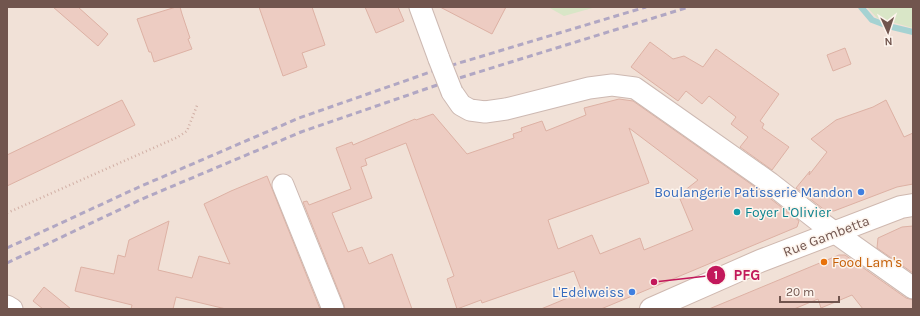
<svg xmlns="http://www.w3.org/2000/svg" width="920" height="316" font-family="Karla,sans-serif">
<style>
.residential{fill:#f1e1d7}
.green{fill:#d9e6c7}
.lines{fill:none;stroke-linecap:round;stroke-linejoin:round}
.stream{stroke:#a5d2d2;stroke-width:6}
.building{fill:#edccc2;stroke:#ddb1a4;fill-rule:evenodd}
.minor-casing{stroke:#cdb9b2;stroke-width:23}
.secondary-casing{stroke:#cfb8af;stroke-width:24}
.path{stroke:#d1afa5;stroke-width:2.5;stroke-dasharray:1 3;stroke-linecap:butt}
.minor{stroke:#fff;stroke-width:21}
.secondary{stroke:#fff;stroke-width:22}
.rail{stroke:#b1a7c3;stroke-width:3;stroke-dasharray:6 4;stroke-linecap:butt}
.minor-bridge-casing{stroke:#cdb9b2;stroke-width:23;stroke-linecap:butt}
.minor-bridge{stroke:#fff;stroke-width:21}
.shop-dot{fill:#3f7fe0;stroke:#fdf4ed;stroke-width:1.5}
.culture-dot{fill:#0f9aa8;stroke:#fdf4ed;stroke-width:1.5}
.food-dot{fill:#e8710a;stroke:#fdf4ed;stroke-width:1.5}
.labels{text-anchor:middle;stroke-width:3;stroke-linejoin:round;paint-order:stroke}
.shop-label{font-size:14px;fill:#366cbe;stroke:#fdf4ed;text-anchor:end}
.culture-label{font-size:14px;fill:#0d838f;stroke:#fdf4ed;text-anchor:start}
.street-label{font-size:14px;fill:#71554e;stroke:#fdf4ed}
.food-label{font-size:14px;fill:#c56008;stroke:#fdf4ed;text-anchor:start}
.leader{fill:none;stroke:#c2185b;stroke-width:1.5}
.callout-dot{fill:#c2185b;stroke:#fdf4ed;stroke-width:1.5}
.mark-label{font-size:12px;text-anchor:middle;font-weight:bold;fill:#fff}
.callout-label{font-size:15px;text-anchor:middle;font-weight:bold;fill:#c2185b;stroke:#fdf4ed;stroke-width:3;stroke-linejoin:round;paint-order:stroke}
</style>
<rect width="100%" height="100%" fill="#faf0e7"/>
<rect class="residential" x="7" y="7" width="906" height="302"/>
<g class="green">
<path d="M548 7H596L564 16Z"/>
<path d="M867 7H913V28L877 18Z"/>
</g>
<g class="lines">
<path class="stream" d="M861 7 872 20 888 26 913 32"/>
</g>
<g class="building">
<path d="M53 7H78L108 34 98 46Z"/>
<path d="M176 7H180L182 14 190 38 188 39 192 49 154 62 151 52H149L137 19Z"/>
<path d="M259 7H312L325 45 302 53 307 67 283 76Z"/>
<path d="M365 7H398L404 21 376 33Z"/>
<path d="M440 7H506L492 34Z"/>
<path d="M650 42 673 59 684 56 703 67 716 49 779 94 760 121 764 124 762 128 789 147 772 170 740 147 748 137 731 124 736 117 709 96 702 104 686 91 678 101 631 67Z"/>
<path d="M845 48 851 64 833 71 827 55Z"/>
<path d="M619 99 633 101 758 189 799 221 797 227 601 309H541L582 292 574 271 482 303 481 300 457 309 447 279 454 276 406 143 365 159 367 165 361 167 372 198 332 213 348 252 362 247 369 264 392 254 412 309H345L344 305 303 202 307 201 309 205 351 189 336 148 352 142 353 145 415 119 416 120 433 114 467 154 514 138 513 134 522 131 521 128 542 121 546 131 586 115 584 108ZM629 128 698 180 684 191 686 197 680 199 693 230 644 250 640 238 600 254 592 235 558 249 548 220 649 183Z"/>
<path d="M122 100 135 125 7 186V155Z"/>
<path d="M886 100 904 137 913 133V184L897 187 834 211H826L796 188 810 171 809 175 827 152 811 139 836 120 873 107Z"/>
<path d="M267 176 320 309H226L176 297 173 309H131L132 305 75 291 81 267 114 274 118 255 125 257 129 240 169 221 158 270 192 278 199 256 230 264 204 204 231 191Z"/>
<path d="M913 226V273L877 248 878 238 902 227Z"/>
<path d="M839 255H845L906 298 913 300V309H863L852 295 821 308 818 299 794 309H709Z"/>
<path d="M44 287 71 309H43L33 301Z"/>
</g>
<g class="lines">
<defs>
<g id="minor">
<path d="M420 7 439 59"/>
<path d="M452 92 461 105 470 110 485 112 506 109 589 88 612 85 635 88 770 183 820 222 913 288"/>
<path d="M283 185 333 309"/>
<path d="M7 306 12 309"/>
</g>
<path id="secondary" d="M651 309 760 261 901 207 913 205"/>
</defs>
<use href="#minor" class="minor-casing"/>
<use href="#secondary" class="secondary-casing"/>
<path class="path" d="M7 213 178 137 187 131 198 103"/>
<use href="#minor" class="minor"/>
<use href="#secondary" class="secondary"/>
<g class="rail">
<path d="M7 248 139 187 299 118 439 69 646 7"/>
<path d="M7 263 142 199 301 132 443 83 689 7"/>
</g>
<defs>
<path id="minor-bridge" d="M439 59 452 92"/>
</defs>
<use href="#minor-bridge" class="minor-bridge-casing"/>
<use href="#minor-bridge" class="minor-bridge"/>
</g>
<g class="shop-dot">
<circle cx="861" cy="192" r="4"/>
<circle cx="632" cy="292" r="4"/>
</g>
<circle class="culture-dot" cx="737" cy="212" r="4"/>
<circle class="food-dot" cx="824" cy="262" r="4"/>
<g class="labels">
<g class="shop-label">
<text x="853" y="197">Boulangerie Patisserie Mandon</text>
<text x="624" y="297">L'Edelweiss</text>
</g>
<g class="culture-label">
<text x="745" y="217">Foyer L'Olivier</text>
</g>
<g class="street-label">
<text transform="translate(826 236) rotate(-21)" y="5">Rue Gambetta</text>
</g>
<g class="food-label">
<text x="832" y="267">Food Lam's</text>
</g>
</g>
<path class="leader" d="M654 282L716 275"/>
<g class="callout-dot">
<circle cx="654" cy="282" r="4"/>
<circle cx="716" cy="275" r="10"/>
</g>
<g class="mark-label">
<text x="716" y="279">1</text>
</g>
<g class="callout-label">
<text x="747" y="280">PFG</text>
</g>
<rect width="920" height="316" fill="none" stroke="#71554e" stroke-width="16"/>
<g transform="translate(888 32) rotate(177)" stroke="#fdf4ed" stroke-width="3" paint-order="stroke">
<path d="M0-3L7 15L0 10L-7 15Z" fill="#71554e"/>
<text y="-6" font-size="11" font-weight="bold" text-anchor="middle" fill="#71554e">N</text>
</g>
<path d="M780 296v6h59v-6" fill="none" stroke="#71554e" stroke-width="2"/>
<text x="786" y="296" font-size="12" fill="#71554e" stroke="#fdf4ed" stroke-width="3" paint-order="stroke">20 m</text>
</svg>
